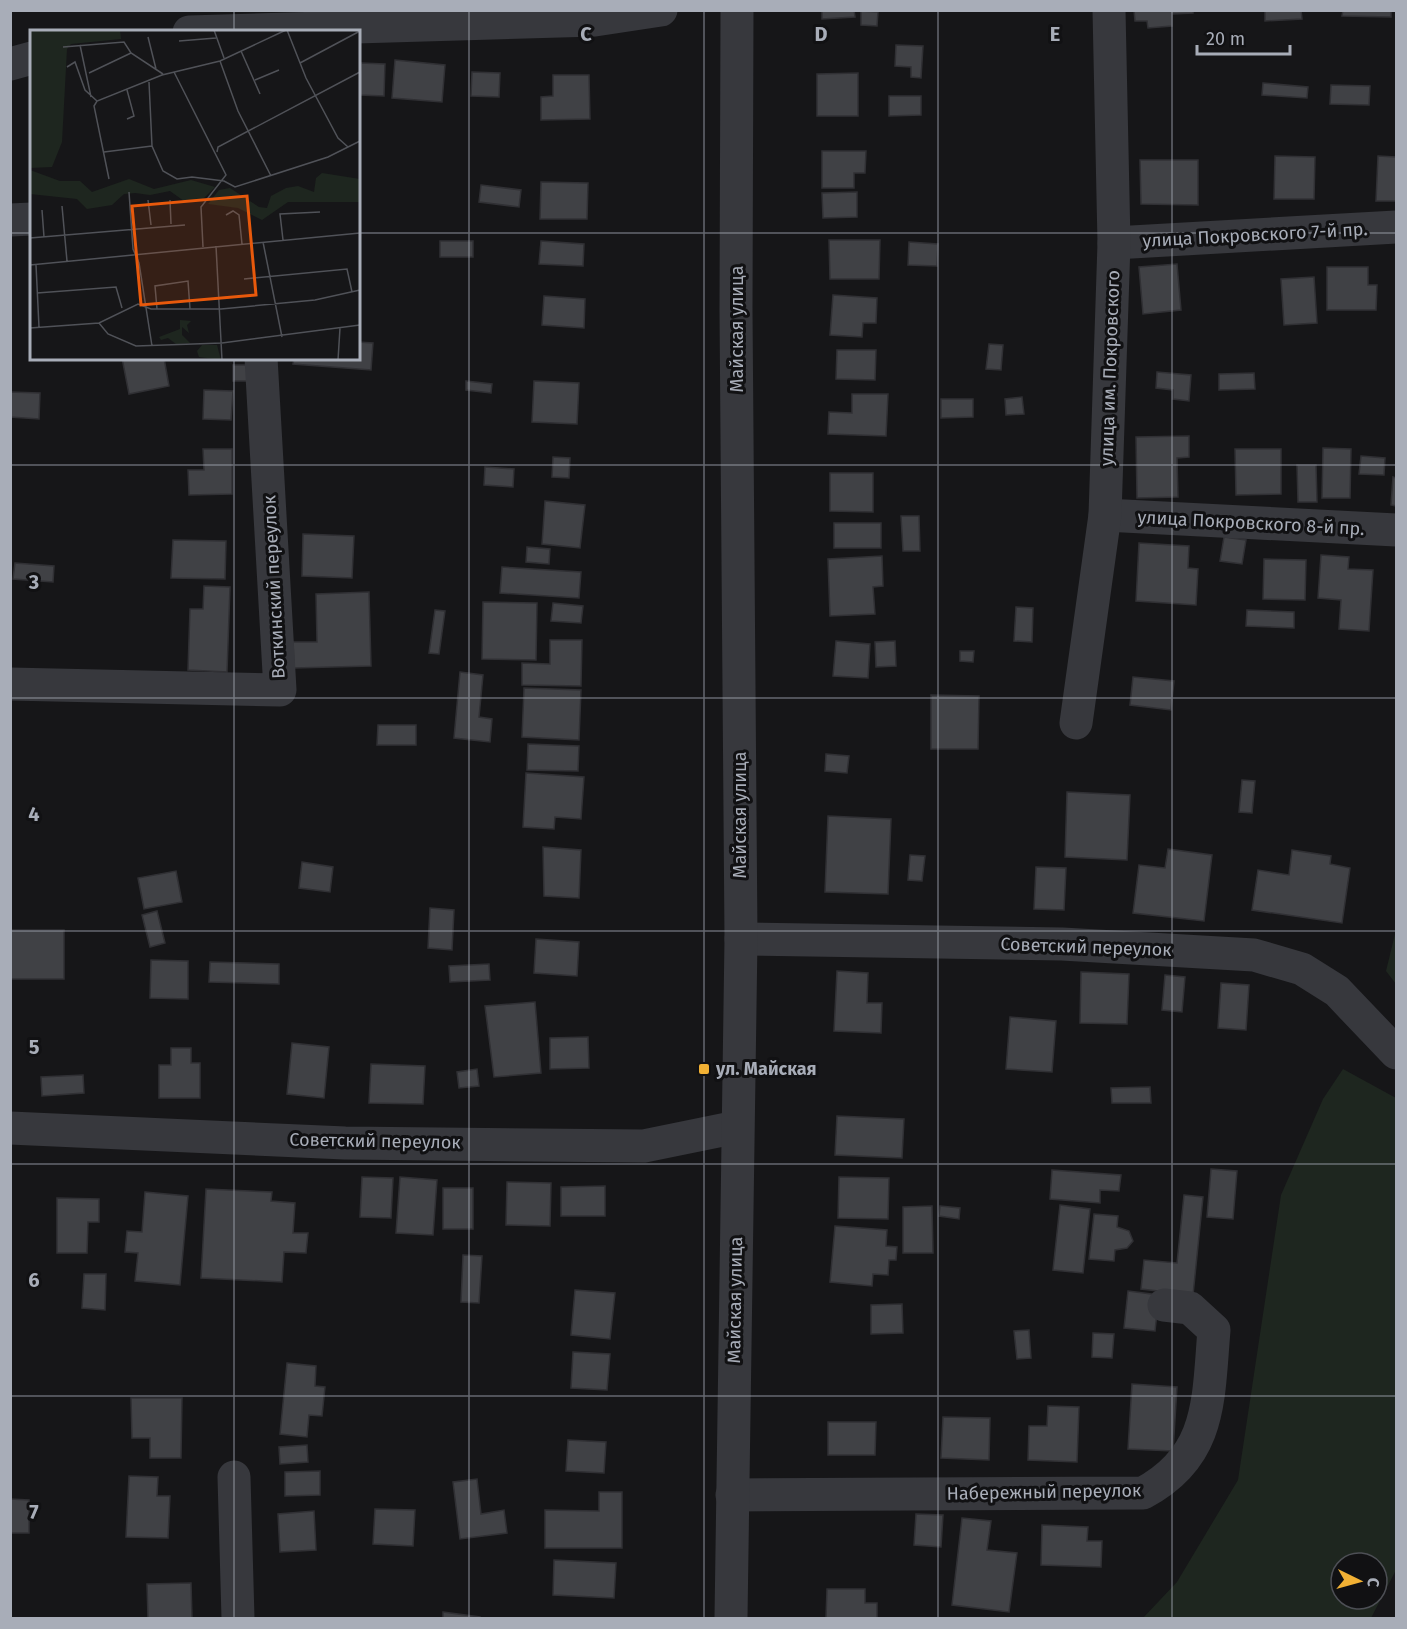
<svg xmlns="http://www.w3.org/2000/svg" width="1407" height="1629" font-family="'Fira Sans',sans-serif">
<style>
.green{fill:#1e261f;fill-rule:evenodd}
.building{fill:#404145;stroke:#303034;stroke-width:1.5}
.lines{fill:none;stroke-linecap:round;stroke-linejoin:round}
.minor{stroke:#37383d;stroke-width:33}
.tertiary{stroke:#37383d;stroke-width:33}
.grid{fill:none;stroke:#a8adb8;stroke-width:1.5;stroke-opacity:0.55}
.poi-dot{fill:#f2b134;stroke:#111113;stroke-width:2}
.labels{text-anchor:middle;stroke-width:6;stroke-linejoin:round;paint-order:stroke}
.street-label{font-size:18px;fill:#a8adb8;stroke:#111113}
.poi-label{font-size:18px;font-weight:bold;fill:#a8adb8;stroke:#111113;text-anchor:start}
.inset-road{fill:none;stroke:#505258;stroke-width:1.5}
.view{fill:#e8590c;fill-opacity:0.15;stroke:#e8590c;stroke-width:3}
.inset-edge{fill:none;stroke:#a8adb8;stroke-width:3}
.grid-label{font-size:20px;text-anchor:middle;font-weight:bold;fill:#a8adb8;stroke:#111113;stroke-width:6;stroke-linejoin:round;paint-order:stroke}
</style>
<rect width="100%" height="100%" fill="#161618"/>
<g class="green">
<path d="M1396 930V984L1386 971Z"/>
<path d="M1343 1069 1396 1098V1570L1371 1618H1143L1177 1582 1238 1480 1281 1195 1323 1099ZM1341 1563H1377V1599H1341Z"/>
</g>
<g class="building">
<path d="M822 10H854L855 17 822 19Z"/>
<path d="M1134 10H1193V13L1172 14V26L1148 28 1147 21H1135Z"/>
<path d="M1265 10H1301L1302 19 1265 21Z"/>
<path d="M1343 10H1391V17L1342 16Z"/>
<path d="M861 11 878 12 877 26 861 25Z"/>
<path d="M896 45 923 46 921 78 911 77V67L895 66Z"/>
<path d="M395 60 445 65 442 102 392 98Z"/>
<path d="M361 63 385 64 384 96 359 95Z"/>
<path d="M472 72 500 73 499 97 471 96Z"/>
<path d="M858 73V116H817V74Z"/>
<path d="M553 75H589L590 119 541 120V97L553 96Z"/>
<path d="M1263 83 1308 87 1307 98 1262 95Z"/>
<path d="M1331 85 1370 86 1369 105 1330 104Z"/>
<path d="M889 96H921V115L889 116Z"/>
<path d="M822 151H866L865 173H854V188H822Z"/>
<path d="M1275 156 1315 157 1314 199H1274Z"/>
<path d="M1378 156 1396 157V201H1376Z"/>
<path d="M1140 160H1198V205L1141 204Z"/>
<path d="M541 182 588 183 587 219H540Z"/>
<path d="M481 185 521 190 519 207 479 202Z"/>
<path d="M857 192V217L823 218 822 193Z"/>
<path d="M829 240H880L879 279H830Z"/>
<rect x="440" y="241" width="33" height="16"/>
<path d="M541 241 584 244 583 266 539 264Z"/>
<path d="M909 242 938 244 937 266 908 265Z"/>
<path d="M1177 264 1181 310 1143 314 1139 267Z"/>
<path d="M1327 267H1368V285H1377L1376 310H1327Z"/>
<path d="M1314 277 1317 323 1284 325 1281 279Z"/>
<path d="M833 295 877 298 876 323H863L862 337 830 335Z"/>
<path d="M544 296 585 299 584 328 542 325Z"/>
<path d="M358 342 373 343 371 370 293 364 294 358H358Z"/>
<path d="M989 344 1003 345 1001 370 986 369Z"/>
<path d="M837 350H876L875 380 836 379Z"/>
<path d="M122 358H164L169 386 129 394Z"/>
<rect x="233" y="365" width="15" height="16"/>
<path d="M1157 372 1191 375 1189 401 1173 399V390L1156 388Z"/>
<path d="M1254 373 1255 389 1219 390V374Z"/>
<path d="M466 381 492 384 491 393 466 390Z"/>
<path d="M534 381 579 383 577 424 532 422Z"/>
<path d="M204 390 233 391 231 420 203 419Z"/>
<path d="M10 392 40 393 39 419 10 417Z"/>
<path d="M852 394H888L886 436 828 434 829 412 852 413Z"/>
<path d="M1022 397 1024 414 1006 415 1005 399Z"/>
<path d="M941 399H973V417L941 418Z"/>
<path d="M1189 436V457L1177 458 1178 497 1137 498 1136 437Z"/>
<path d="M1323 448 1351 449 1350 498H1322Z"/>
<path d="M203 449H232V494L189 495 188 470H204Z"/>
<path d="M1235 449H1281V494L1236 495Z"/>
<path d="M1361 456 1385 458 1384 475 1359 474Z"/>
<path d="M553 457 570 458 569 478 552 477Z"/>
<path d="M1297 465H1316L1317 502H1298Z"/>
<path d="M485 467 514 469 513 487 484 485Z"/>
<path d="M830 473H873V512L830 511Z"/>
<path d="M1393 477 1396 478V506L1391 505Z"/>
<path d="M545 501 585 505 580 548 542 544Z"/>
<path d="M901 516H919L920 551H903Z"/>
<rect x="834" y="523" width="47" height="25"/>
<path d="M303 534 354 536 352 578 302 576Z"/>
<path d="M1224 537 1246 540 1242 564 1220 561Z"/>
<path d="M173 540 226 541 225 579 171 578Z"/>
<path d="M1139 543 1189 546 1188 568 1198 569 1196 605 1136 601Z"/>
<path d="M527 547 550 549 549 564 526 562Z"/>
<path d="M1321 555 1349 557 1348 569 1373 570 1369 631 1339 629 1341 600 1318 598Z"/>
<path d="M882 556 883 586 873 587 875 614 830 616 828 559Z"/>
<path d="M1264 559 1306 560 1305 600 1263 599Z"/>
<path d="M15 563 54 566 53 582 13 579Z"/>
<path d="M502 567 581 572 579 598 500 593Z"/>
<path d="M204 586 230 587 227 672 188 670 190 609H203Z"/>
<path d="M369 592 371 666 294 668 293 642H317L316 594Z"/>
<path d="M483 602 537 603 536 660 482 659Z"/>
<path d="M553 603 583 606 581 623 551 621Z"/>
<path d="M1016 607 1033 608 1032 642 1014 641Z"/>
<path d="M435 610 445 611 439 654 429 653Z"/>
<path d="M1247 610 1294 612V628L1246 626Z"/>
<path d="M550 640H582L581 686 522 685V663L550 664Z"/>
<path d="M836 641 870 644 868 678 833 676Z"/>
<path d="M895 641 896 666 876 667 875 642Z"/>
<path d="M960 651H974L973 662 960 661Z"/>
<path d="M460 672 483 675 479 717 492 719 490 742 454 738Z"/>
<path d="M1133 677 1174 681 1171 710 1130 705Z"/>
<path d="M524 688 581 690 579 740 522 737Z"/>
<path d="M931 695 979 696 978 749H931Z"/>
<path d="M378 725H416V745H377Z"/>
<path d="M528 744 579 746 578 771 527 770Z"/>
<path d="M826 754 849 756 847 773 825 771Z"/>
<path d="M526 773 584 777 581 819 555 817 554 829 523 827Z"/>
<path d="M1242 780 1255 781 1252 813 1239 812Z"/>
<path d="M1067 792 1130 795 1127 860 1065 857Z"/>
<path d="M828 816 891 819 888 894 825 892Z"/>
<path d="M543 847 581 850 579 898 544 896Z"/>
<path d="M1168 849 1212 855 1204 921 1133 913 1139 865 1165 868Z"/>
<path d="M1292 850 1331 856 1330 864 1350 868 1342 923 1252 910 1258 870 1289 875Z"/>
<path d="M910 855 925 856 922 881 908 880Z"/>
<path d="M302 862 333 867 330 892 299 888Z"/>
<path d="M1036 867 1066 868 1064 910 1034 909Z"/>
<path d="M176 871 182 902 144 909 138 878Z"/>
<path d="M430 908 454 910 452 950 428 948Z"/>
<path d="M157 911 165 943 150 947 142 915Z"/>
<rect x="10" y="930" width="54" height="49"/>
<path d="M536 939 579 942 577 976 534 973Z"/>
<path d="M151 960 188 961V999L150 998Z"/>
<path d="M210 962 279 964V984L209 982Z"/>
<path d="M489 964 490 980 450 982 449 966Z"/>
<path d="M837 971 868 973 867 1003H882L881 1033 834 1031Z"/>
<path d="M1081 972 1129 974 1127 1024 1080 1023Z"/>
<path d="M1165 975 1185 977 1182 1012 1162 1010Z"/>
<path d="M1221 983 1249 985 1246 1030 1218 1028Z"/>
<path d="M535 1002 541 1073 494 1077 485 1006Z"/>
<path d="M1010 1017 1056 1021 1052 1072 1006 1069Z"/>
<path d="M588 1037 589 1068 550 1069V1038Z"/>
<path d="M292 1043 329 1047 324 1098 287 1094Z"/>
<path d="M171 1048H191V1063H200V1098H159V1065H171Z"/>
<path d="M371 1064 425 1066 423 1104 369 1103Z"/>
<path d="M477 1069 479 1086 459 1088 457 1072Z"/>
<path d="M83 1075 84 1093 42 1096 41 1077Z"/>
<path d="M1150 1087 1151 1103H1112L1111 1088Z"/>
<path d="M837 1116 904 1119 902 1158 835 1155Z"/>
<path d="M1211 1169 1237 1171 1233 1219 1207 1217Z"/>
<path d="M1052 1170 1121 1175 1119 1191 1100 1190V1203L1050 1199Z"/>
<path d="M362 1177 393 1178 391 1218 360 1217Z"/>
<path d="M400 1177 437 1180 433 1235 396 1233Z"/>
<path d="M839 1177 889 1178 888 1219 838 1218Z"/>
<path d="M507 1182 551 1183 550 1226 506 1225Z"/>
<path d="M605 1186V1216H561V1187Z"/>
<rect x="443" y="1188" width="30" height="41"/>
<path d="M206 1189 272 1192 271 1201 295 1203 293 1233H308L306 1253 284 1252 282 1282 201 1278Z"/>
<path d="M145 1192 188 1196 180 1285 135 1281 138 1253 125 1252 127 1231 142 1232Z"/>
<path d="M1184 1195 1203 1197 1193 1295 1141 1289 1144 1260 1177 1263Z"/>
<path d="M57 1198 99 1199V1222H88L87 1253H57Z"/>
<path d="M1060 1205 1090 1209 1083 1273 1053 1270Z"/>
<path d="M932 1206 933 1253H903V1207Z"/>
<path d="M940 1206 960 1208 959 1219 939 1216Z"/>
<path d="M1094 1214 1118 1216 1117 1227 1129 1231 1133 1241 1127 1248 1115 1250 1114 1261 1089 1259Z"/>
<path d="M835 1226 887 1230 886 1246 897 1247 896 1260H889L888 1275 873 1274 872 1286 830 1282Z"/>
<path d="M463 1255 482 1256 479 1303 461 1302Z"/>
<path d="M84 1274H106L105 1310 82 1308Z"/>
<path d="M575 1290 615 1293 610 1339 571 1335Z"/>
<path d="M1128 1291 1159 1295 1155 1331 1124 1328Z"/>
<path d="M902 1304 903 1333 871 1334V1305Z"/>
<path d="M1029 1330 1031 1358 1017 1359 1014 1331Z"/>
<path d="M1093 1333 1114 1334 1112 1358 1092 1357Z"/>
<path d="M573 1352 610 1354 607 1390 571 1388Z"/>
<path d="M287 1363 316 1366 315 1386 325 1387 322 1416 309 1415 307 1437 280 1434Z"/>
<path d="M1132 1384 1177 1387 1173 1451 1128 1449Z"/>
<path d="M131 1398H182L181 1458H150V1438H132Z"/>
<path d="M1048 1406 1079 1407 1077 1462 1028 1460 1029 1426H1047Z"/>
<path d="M943 1417 990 1418 989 1460 941 1458Z"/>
<path d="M828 1422H876L875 1455H828Z"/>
<path d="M568 1440 606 1442 604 1473 566 1471Z"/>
<path d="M307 1445 308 1462 280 1464 279 1447Z"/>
<path d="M320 1471V1495L285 1496V1472Z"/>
<path d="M129 1476 158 1477 157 1496H170L168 1538 126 1537Z"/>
<path d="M477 1479 481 1514 504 1510 507 1533 460 1539 453 1482Z"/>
<path d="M599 1492H622V1548H545V1510L599 1511Z"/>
<path d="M10 1499 29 1500V1533H10Z"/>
<path d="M375 1509 415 1510 413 1546 373 1544Z"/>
<path d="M314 1511 316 1550 280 1552 278 1514Z"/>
<path d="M916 1514 943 1515 941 1547 914 1545Z"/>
<path d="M962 1518 991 1521 987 1550 1017 1553 1009 1612 952 1605Z"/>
<path d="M1042 1525 1088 1527 1087 1541H1102L1101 1567 1041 1565Z"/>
<path d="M554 1560 616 1563 614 1598 553 1595Z"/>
<path d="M191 1583 192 1618H148L147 1584Z"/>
<path d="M827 1589H865V1603H877V1618H826Z"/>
<path d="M443 1612 480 1617V1618H443Z"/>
</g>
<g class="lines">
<g class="minor">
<path d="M189 32 595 20 661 10"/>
<path d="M10 64 32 58"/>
<path d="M10 220 32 219"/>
<path d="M1114 243 1396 227"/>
<path d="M1105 515 1396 530"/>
<path d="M10 684 280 690 261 358"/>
<path d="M1076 723 1105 515 1114 243 1109 10"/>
<path d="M234 1477 238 1618"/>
<path d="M732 1495 1143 1493C1212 1456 1208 1400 1214 1330L1190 1308 1164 1305"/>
</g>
<g class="tertiary">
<path d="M741 939 1062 944 1254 955 1302 969 1337 991 1396 1053"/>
<path d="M10 1128 345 1143 644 1146 737 1127"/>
<path d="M731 1618 741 939 736 310 737 10"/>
</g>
</g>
<path class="grid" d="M234 10V32M469 10V1618M704 10V1618M938 10V1618M1172 10V1618M10 233H32M358 233H1396M234 358V1618M10 465H1396M10 698H1396M10 931H1396M10 1164H1396M10 1396H1396"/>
<rect class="poi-dot" x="698" y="1063" width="12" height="12" rx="3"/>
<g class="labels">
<g class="street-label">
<text transform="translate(1255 235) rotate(-3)" y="6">улица Покровского 7-й пр.</text>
<text transform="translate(737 329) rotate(-90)" y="6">Майская улица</text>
<text transform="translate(1110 368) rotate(-88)" y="6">улица им. Покровского</text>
<text transform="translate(1251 523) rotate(3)" y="6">улица Покровского 8-й пр.</text>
<text transform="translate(274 587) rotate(-93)" y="6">Воткинский переулок</text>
<text transform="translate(740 815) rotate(-90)" y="6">Майская улица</text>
<text transform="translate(1086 947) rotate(2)" y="6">Советский переулок</text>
<text transform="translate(375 1141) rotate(1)" y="6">Советский переулок</text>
<text transform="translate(735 1300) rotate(-89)" y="6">Майская улица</text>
<text transform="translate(1044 1492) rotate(-1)" y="6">Набережный переулок</text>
</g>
<g class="poi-label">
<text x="716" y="1075">ул. Майская</text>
</g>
</g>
<g transform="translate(30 30)">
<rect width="330" height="330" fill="#161618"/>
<path d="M0 0H90L91 9 41 14 37 19 32 112 22 137 0 138ZM0 140 30 151H50L62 162 99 149 124 159 161 150 185 157 171 171H154L140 161 120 165 105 163 94 164 82 175 57 179 47 169 0 164ZM292 143 330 149V172H258L232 190 208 178 178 174 189 160 200 158 229 177 237 178 241 166 256 158 268 156 284 162 286 148ZM150 290 161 291 157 295 159 303 152 297V305L160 313 146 314 138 308 131 310 129 307 150 299ZM172 315H187L191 330 169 327 167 321Z" fill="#1e261f"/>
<path class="inset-road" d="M184 0 194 28M257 0 276 48 308 108 318 117M118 7 126 39M149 11 186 8M50 15 61 67M33 17 94 12 101 23 133 44M211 21 230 64M190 31 208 81 241 146M270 33 330 1M37 37 45 32 55 60 67 71M144 42 196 145 171 177 173 217M59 43 101 23M225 50 249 40M119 52 122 116 133 141 147 149 162 147 194 151 205 157 298 127 330 111M97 60 104 86 97 89M74 122 122 116M187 122 188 117 330 42M79 149 64 76 67 71 132 45 190 31 256 0M99 162 103 219 109 233 122 316M118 170 121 195M140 170 141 194M32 176 37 231M12 180 14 207M196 185 203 181 209 185 212 214M0 208 155 195M253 210 250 184 290 182M233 212 252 307M186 216 192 330M0 235 330 203M6 235 9 297M214 249 317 239 322 262M7 263 86 257 92 278M127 279 125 256 158 251 160 279M69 293 78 304 106 316 192 313 330 295M0 298 69 293 108 274 121 279H191L285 270 330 260M308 330 310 298"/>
<path class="view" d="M217 166 226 265 111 275 102 176Z"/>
<rect width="330" height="330" class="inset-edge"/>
</g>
<g class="grid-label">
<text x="586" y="41">C</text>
<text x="821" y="41">D</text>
<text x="1055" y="41">E</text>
<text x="34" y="589">3</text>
<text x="34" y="821">4</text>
<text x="34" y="1054">5</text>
<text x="34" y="1287">6</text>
<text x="34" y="1519">7</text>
</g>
<rect width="1407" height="1629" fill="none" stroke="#a8adb8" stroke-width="24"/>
<g transform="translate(1359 1581) rotate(95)"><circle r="28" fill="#111113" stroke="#4d4f55" stroke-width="1.5"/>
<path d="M0-4.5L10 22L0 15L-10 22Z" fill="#f2b134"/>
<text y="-9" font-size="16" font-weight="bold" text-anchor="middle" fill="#a8adb8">С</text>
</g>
<path d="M1197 45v9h93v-9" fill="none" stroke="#a8adb8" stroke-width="3"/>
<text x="1206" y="45" font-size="18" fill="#a8adb8" stroke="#111113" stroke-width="4.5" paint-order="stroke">20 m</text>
</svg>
